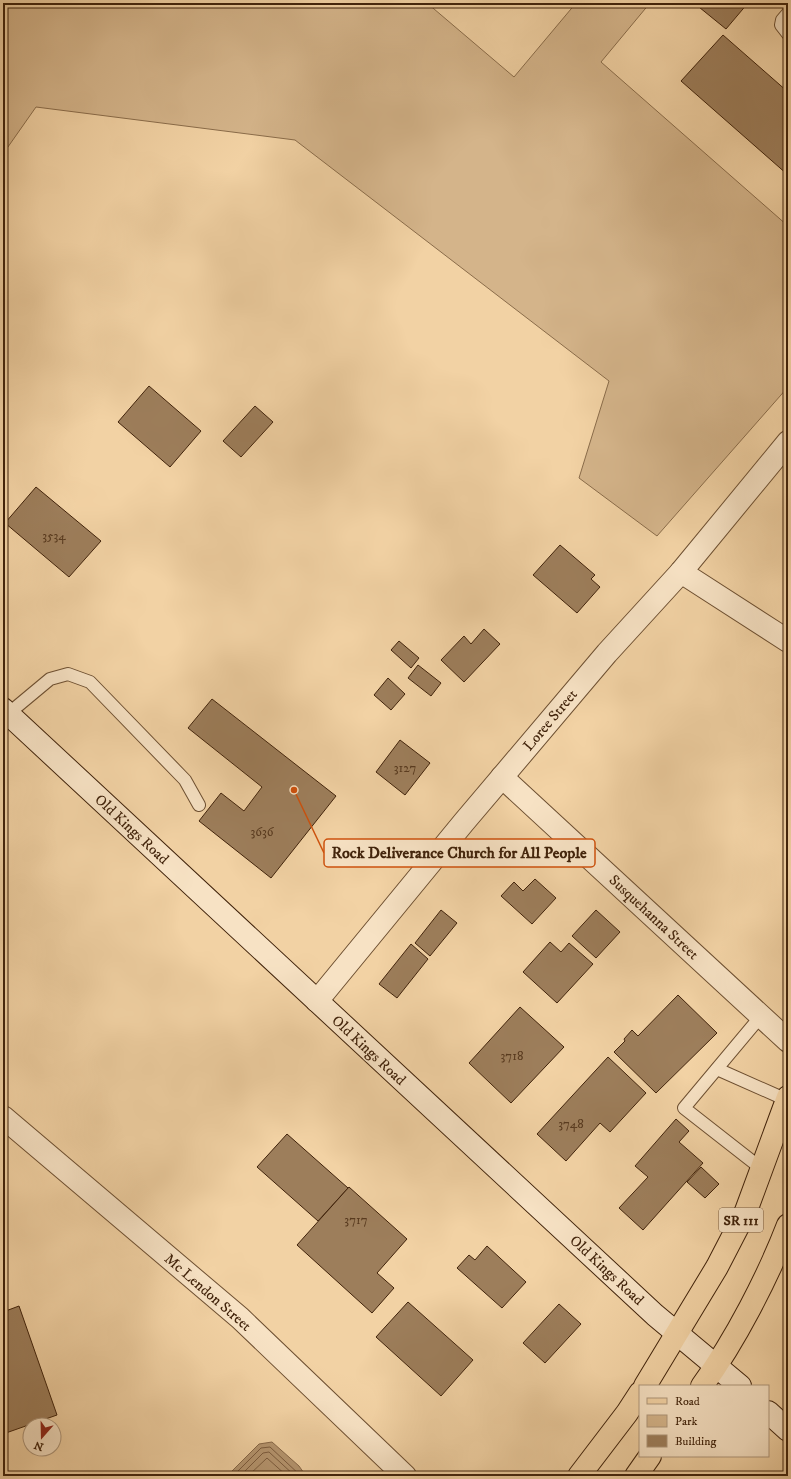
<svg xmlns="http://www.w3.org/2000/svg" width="791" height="1479" font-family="'IM FELL DW Pica',serif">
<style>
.green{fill:#d4b48a;stroke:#8a6c4a}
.water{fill:#b69670;stroke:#876848}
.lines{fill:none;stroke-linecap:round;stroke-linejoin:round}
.shore{stroke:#7c5c3e;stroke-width:1}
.building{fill:#9d7e5b;stroke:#41230b}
.lane-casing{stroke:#6d4f31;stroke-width:14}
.street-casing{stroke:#6d4f31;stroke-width:24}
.secondary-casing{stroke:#41230b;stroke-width:24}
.primary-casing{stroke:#41230b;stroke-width:24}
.lane{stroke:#f7e2c4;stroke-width:12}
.street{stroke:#f7e2c4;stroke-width:22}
.secondary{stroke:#f7e2c4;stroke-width:22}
.primary{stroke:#f2d2a4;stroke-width:22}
.labels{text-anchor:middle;stroke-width:3;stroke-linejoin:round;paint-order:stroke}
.number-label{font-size:13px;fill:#583a1f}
.shield{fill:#f7e2c4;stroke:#785c42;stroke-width:1}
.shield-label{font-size:14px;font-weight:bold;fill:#41230b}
.street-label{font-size:15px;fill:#41230b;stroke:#f7e2c4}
.leader{fill:none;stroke:#cf510c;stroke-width:1.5}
.callout-dot{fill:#cf510c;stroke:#f7e2c4;stroke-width:1.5}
.callout{fill:#f7e2c4;stroke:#cf510c;stroke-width:1.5}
.callout-label{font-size:16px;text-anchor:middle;font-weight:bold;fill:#41230b}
</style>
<rect width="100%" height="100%" fill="#f2d2a4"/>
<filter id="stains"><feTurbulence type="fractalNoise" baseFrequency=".005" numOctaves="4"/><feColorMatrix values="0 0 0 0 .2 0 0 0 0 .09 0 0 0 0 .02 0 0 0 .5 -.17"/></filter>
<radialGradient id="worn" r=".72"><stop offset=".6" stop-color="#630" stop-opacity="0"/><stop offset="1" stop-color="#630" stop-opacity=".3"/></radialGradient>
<path class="green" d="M3 3H427L514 77 576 3H650L601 62 788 226V387L657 536 579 478 609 381 295 140 36 107 3 154Z"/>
<path class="water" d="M272 1442 299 1466 306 1476H227L259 1444Z"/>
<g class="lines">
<g class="shore">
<path d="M233 1476 261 1448 270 1447 301 1476"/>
<path d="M240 1476 263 1453 269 1452 295 1476"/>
<path d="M248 1476 267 1458 287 1476"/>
</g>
</g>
<g class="building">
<path d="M694 3H748L726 29Z"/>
<path d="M723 35 788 92V175L681 81Z"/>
<path d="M149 386 201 431 170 467 118 422Z"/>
<path d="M255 406 273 422 241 457 223 441Z"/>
<path d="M36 487 101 541 69 577 5 523Z"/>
<path d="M560 545 595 575 591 579 600 587 577 613 533 575Z"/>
<path d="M484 629 500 644 464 682 441 660 464 636 471 644Z"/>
<path d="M399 641 419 658 411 668 391 650Z"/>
<path d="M418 665 441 683 431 696 408 678Z"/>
<path d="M388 678 405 694 391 710 374 695Z"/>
<path d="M212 699 336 796 271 878 199 821 221 793 244 811 262 787 188 728Z"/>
<path d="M400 740 430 763 405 795 376 772Z"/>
<path d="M535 879 556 898 532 924 501 896 514 882 523 891Z"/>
<path d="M441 910 457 923 430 956 415 943Z"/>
<path d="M596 910 620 932 596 958 572 936Z"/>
<path d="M550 942 561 952 569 943 593 964 557 1003 523 972Z"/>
<path d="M411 944 428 959 397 998 379 984Z"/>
<path d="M678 995 717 1033 656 1093 614 1052 625 1041 624 1039 632 1030 638 1036Z"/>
<path d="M520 1007 564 1047 511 1103 469 1063Z"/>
<path d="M608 1057 646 1093 610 1132 600 1123 566 1161 537 1134Z"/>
<path d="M676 1119 689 1131 679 1142 703 1163 643 1230 619 1208 648 1177 635 1166Z"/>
<path d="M287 1134 348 1188 318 1221 257 1167Z"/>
<path d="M701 1167 719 1184 705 1198 687 1182Z"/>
<path d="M349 1187 407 1239 377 1273 394 1288 372 1313 297 1245Z"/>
<path d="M487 1246 526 1282 502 1308 457 1268 469 1255 475 1260Z"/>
<path d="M408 1302 473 1360 441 1396 376 1337Z"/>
<path d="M559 1304 581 1324 545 1363 523 1343Z"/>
<path d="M19 1306 57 1415 3 1434V1312Z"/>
</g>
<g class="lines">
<defs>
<g id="lane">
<path d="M788 13 782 20 781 25 788 34"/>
<path d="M8 714 50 679 68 674 90 682 185 780 199 805"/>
<path d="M761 1016 684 1108 762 1169"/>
<path d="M717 1069 787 1100"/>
</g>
<g id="street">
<path d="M681 572 788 641"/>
<path d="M502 777 788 1041"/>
<path d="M317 1001 464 822 607 653 681 572 788 442"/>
<path d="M3 1117 240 1318 405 1476"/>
</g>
<g id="secondary">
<path d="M3 709 655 1315 740 1386"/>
<path d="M768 1412 788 1430"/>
</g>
<g id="primary">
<path d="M645 1386 717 1267 746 1211 788 1097"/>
<path d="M702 1386C735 1341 768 1277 788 1225"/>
<path d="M579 1476 627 1413 640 1393"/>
<path d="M636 1476 650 1456"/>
</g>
</defs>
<use href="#lane" class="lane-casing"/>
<use href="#street" class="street-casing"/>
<use href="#secondary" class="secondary-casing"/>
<use href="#primary" class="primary-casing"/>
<use href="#lane" class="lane"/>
<use href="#street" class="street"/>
<use href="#secondary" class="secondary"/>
<use href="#primary" class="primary"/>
</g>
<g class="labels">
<g class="number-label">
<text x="54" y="540">3534</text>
<text x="405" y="772">3127</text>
<text x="262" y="836">3636</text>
<text x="512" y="1060">3718</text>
<text x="571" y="1128">3748</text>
<text x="356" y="1224">3717</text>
</g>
<rect class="shield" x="719" y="1208" width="44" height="24" rx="3"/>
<g class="shield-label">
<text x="741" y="1225">SR 111</text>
</g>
<g class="street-label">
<text transform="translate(550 720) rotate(-50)" y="5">Loree Street</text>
<text transform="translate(132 829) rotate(43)" y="5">Old Kings Road</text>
<text transform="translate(654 917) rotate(43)" y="5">Susquehanna Street</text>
<text transform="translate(369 1050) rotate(43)" y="5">Old Kings Road</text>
<text transform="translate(607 1270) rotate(43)" y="5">Old Kings Road</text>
<text transform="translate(208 1292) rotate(41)" y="5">Mc Lendon Street</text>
</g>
</g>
<path class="leader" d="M294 790L324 853"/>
<circle class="callout-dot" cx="294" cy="790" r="4"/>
<rect class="callout" x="324" y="839" width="271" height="28" rx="4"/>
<g class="callout-label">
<text x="459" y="858">Rock Deliverance Church for All People</text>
</g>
<rect width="791" height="1479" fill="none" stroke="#f2d2a4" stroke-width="16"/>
<rect x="4" y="4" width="783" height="1471" fill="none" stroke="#41230b" stroke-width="2"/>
<rect x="8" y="8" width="775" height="1463" fill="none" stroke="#41230b"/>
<rect x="639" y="1385" width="130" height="72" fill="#f7e2c4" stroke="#ae967a"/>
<rect x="647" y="1398" width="20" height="6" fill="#f2d2a4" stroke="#ae967a"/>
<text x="675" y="1405" font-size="12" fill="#41230b">Road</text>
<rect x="647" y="1415" width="20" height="12" fill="#d4b48a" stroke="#ae967a"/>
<text x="675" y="1425" font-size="12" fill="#41230b">Park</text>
<rect x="647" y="1435" width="20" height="12" fill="#9d7e5b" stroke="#ae967a"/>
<text x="675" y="1445" font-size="12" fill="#41230b">Building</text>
<g transform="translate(42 1437) rotate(200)"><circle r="19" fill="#f7e2c4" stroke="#ae967a"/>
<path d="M0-3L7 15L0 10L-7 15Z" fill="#8f2418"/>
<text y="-6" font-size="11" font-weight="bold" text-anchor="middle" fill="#41230b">N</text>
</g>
<rect width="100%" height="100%" filter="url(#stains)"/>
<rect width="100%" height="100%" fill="url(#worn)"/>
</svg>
